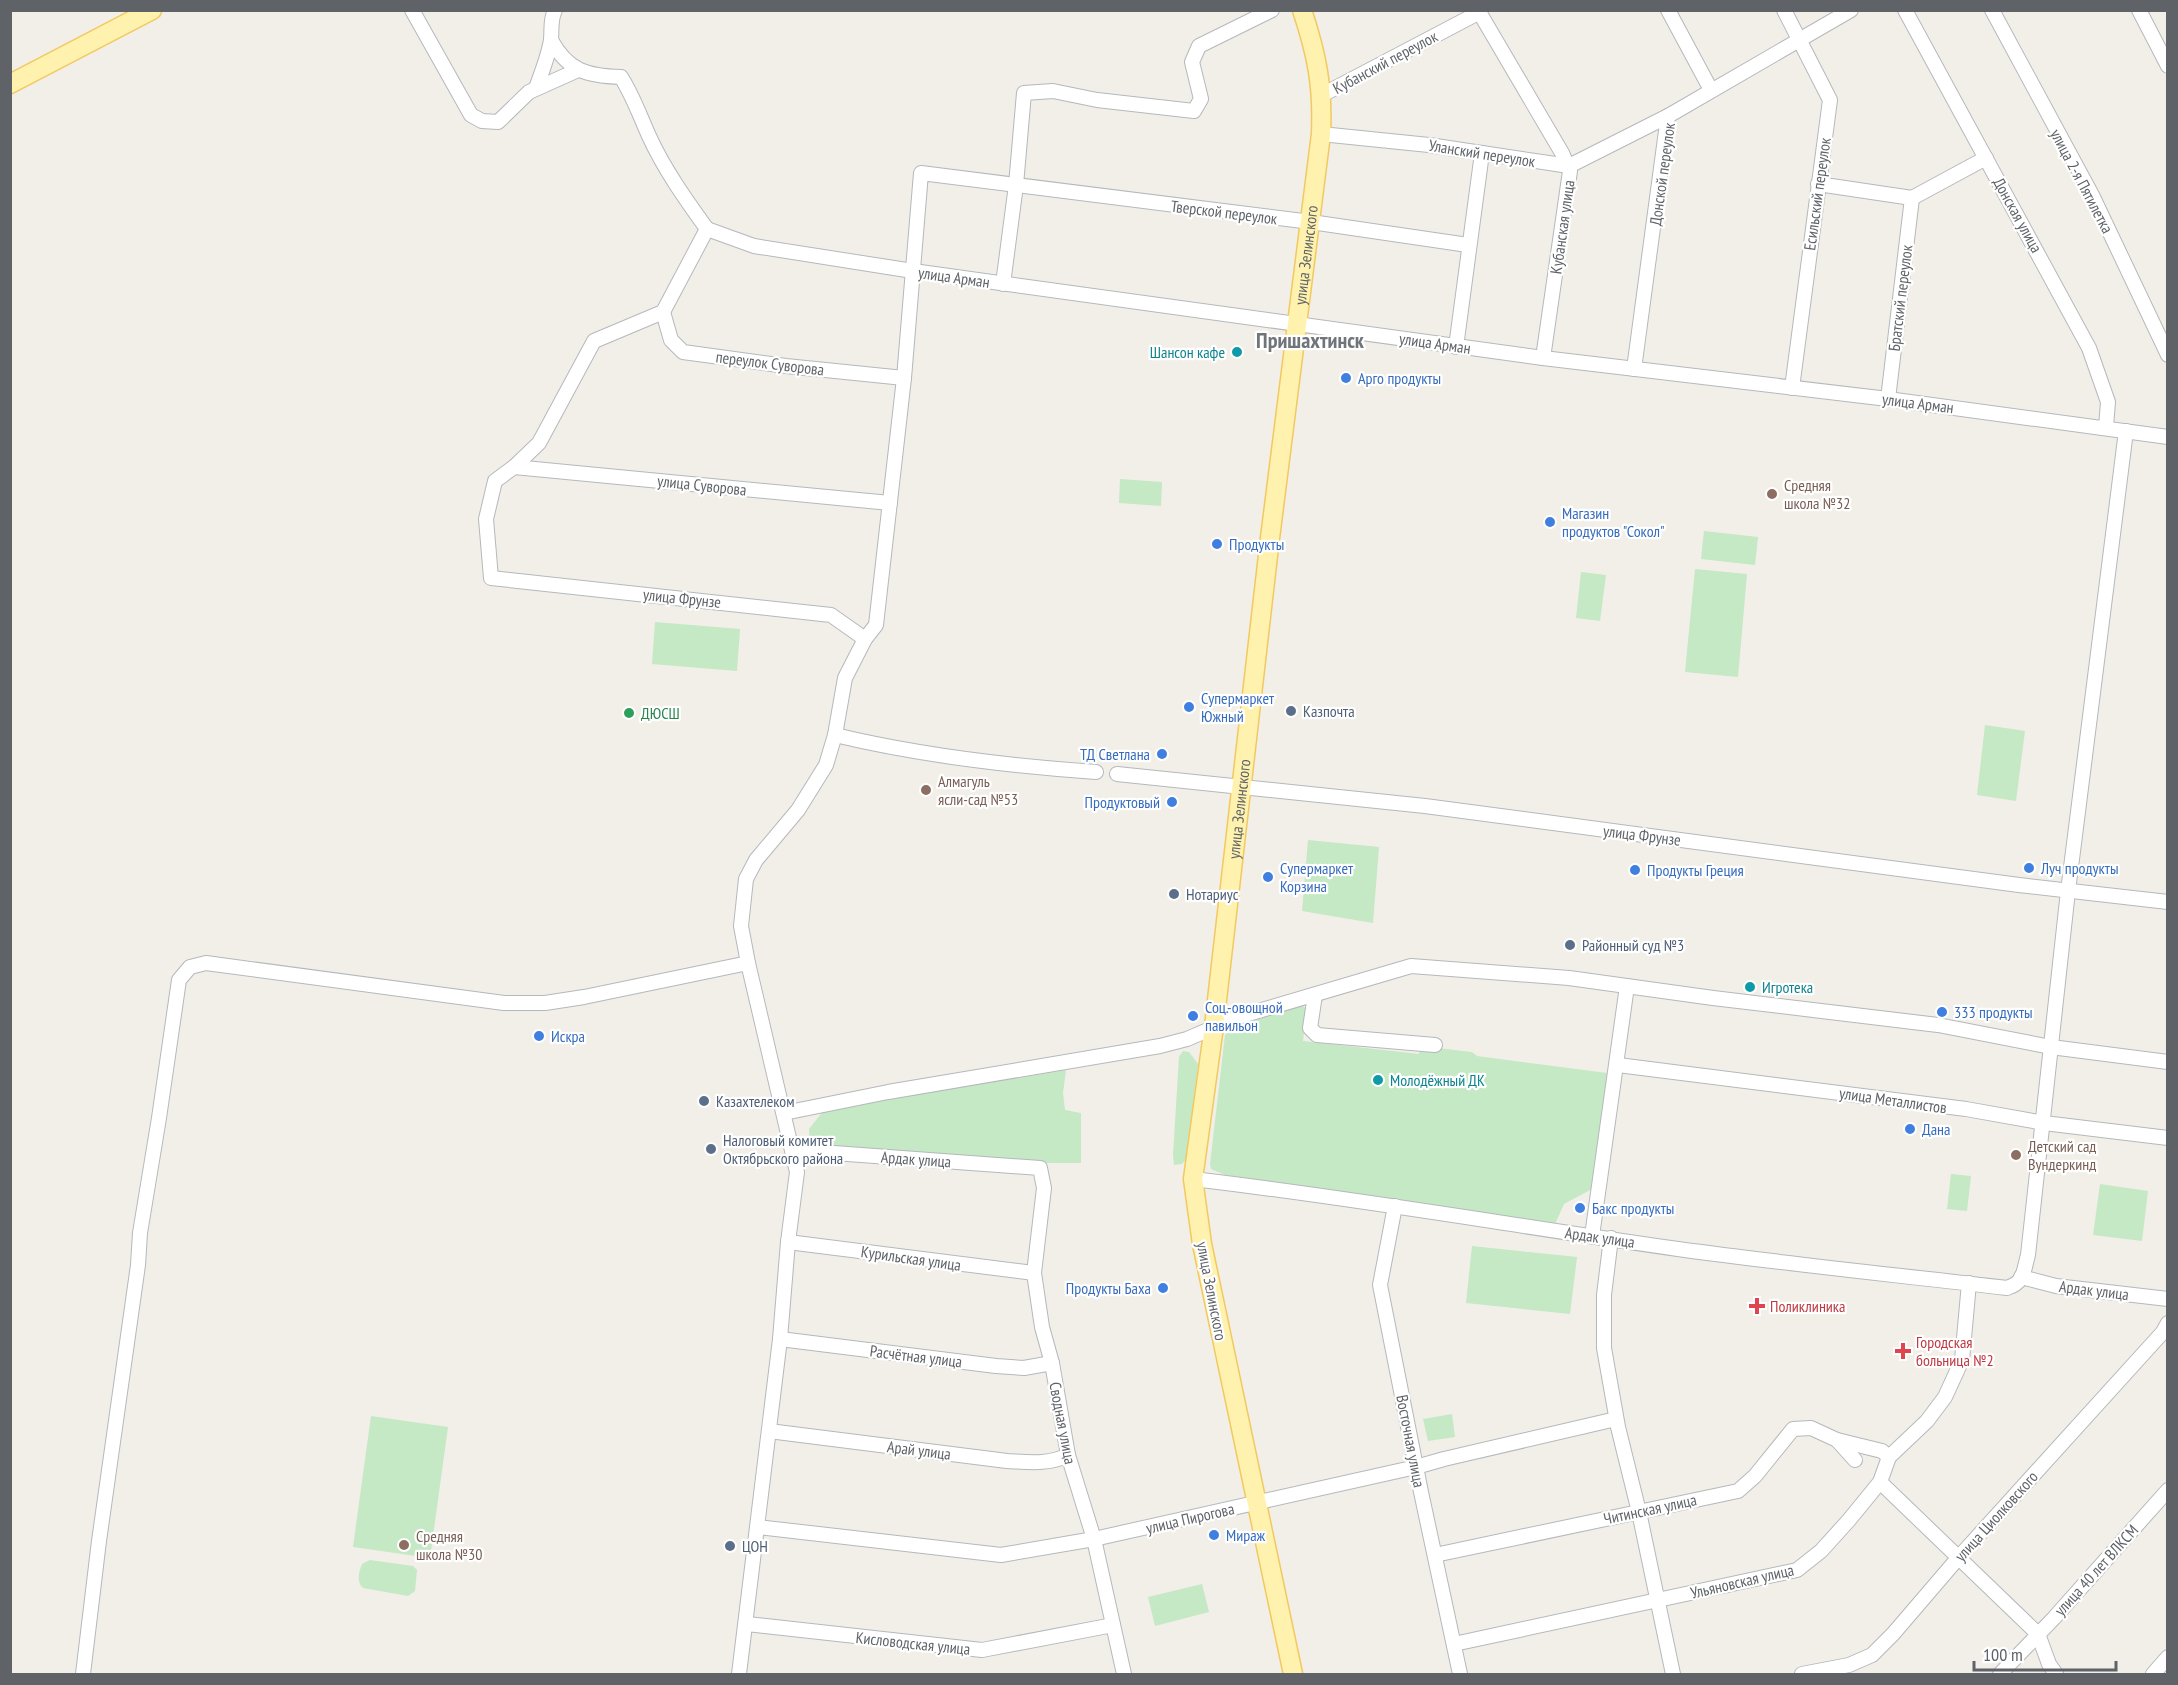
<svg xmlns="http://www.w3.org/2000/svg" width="2178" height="1685" font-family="'PT Sans Narrow',sans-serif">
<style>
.green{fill:#c5e8c5}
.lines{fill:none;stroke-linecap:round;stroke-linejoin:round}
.minor-casing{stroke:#b5b8bc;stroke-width:16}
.major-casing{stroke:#f2c960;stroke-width:21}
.minor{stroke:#fff;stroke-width:14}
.major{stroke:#fff2af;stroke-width:18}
.culture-dot{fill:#0f9aa8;stroke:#fff;stroke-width:2}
.shop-dot{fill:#3f7fe0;stroke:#fff;stroke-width:2}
.education-dot{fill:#8d6e63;stroke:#fff;stroke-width:2}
.service-dot{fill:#5c6f8a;stroke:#fff;stroke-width:2}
.leisure-dot{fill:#2e9e5b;stroke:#fff;stroke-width:2}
.health-dot{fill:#e0444e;stroke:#fff;stroke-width:2}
.labels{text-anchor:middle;stroke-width:4.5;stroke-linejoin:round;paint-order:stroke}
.street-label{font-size:16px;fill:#5f6368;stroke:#fff}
.culture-label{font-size:16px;fill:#0d838f;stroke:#fff;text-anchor:start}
.shop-label{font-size:16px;fill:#366cbe;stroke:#fff;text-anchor:start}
.education-label{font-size:16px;fill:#785e54;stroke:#fff;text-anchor:start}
.service-label{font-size:16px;fill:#4e5e75;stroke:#fff;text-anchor:start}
.leisure-label{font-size:16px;fill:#27864d;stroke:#fff;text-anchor:start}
.health-label{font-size:16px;fill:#be3a42;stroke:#fff;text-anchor:start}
.district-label{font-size:22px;font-weight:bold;fill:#70757a;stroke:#fff}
</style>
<rect width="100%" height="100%" fill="#f1efe8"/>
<g class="green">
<path d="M1120 479 1162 482 1161 506 1119 503Z"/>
<path d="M1704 531 1758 537 1755 565 1701 559Z"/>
<path d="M1695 569 1747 574 1738 677 1685 672Z"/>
<path d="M1581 572 1606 575 1600 621 1576 618Z"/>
<path d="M655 622 740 629 737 671 652 664Z"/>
<path d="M1985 725 2025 731 2016 801 1977 795Z"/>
<path d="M1308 840 1379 847 1373 923 1302 911Z"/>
<path d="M1301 1005 1307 1009 1303 1041 1419 1054 1420 1046 1472 1052 1477 1056 1607 1073 1592 1189 1564 1204 1555 1224 1225 1175 1211 1169 1210 1164 1225 1035 1231 1028Z"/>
<path d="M1183 1051 1189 1052 1198 1064 1187 1158 1182 1164 1174 1165 1173 1155 1179 1057Z"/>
<path d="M1066 1070 1063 1093 1065 1110 1081 1113V1163H1046L810 1146 809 1129 824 1110Z"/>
<path d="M1951 1174 1971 1176 1967 1211 1947 1209Z"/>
<path d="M2100 1184 2148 1191 2142 1241 2093 1235Z"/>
<path d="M1472 1246 1577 1257 1570 1314 1466 1303Z"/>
<path d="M1452 1414 1455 1437 1428 1441 1423 1419Z"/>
<path d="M371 1416 448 1427 430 1558 353 1547Z"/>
<path d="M370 1560 413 1566 417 1570 415 1591 408 1596 363 1588C356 1582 359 1572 362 1564Z"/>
<path d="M1202 1584 1209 1612 1155 1626 1148 1597Z"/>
</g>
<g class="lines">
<defs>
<g id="minor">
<path d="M412 10 471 115 482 121 498 122 529 92 578 70"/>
<path d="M1478 10 1562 153 1570 171 1543 358"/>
<path d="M1668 10 1711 90"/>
<path d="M1784 10 1830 100 1792 388"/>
<path d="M1905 10 2089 348 2108 402 2106 427"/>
<path d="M1992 10 2092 195 2168 355"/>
<path d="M2139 10 2168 66"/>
<path d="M551 40C568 71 587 76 621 77 633 96 640 116 649 136 664 169 686 200 707 229"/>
<path d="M536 88C542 72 548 57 551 40 552 29 550 20 555 10"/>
<path d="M1322 95 1480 12"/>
<path d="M1321 134 1429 145 1569 166 1668 116"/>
<path d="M1818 184 1912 198 1888 399"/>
<path d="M1912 198 1986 158"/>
<path d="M707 229 754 246 913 271 1543 358 1888 399 2168 437"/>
<path d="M707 229 663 312 594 341 539 443 514 467 495 481 486 519 491 578 831 615 865 639"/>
<path d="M1003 284 1016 185 1024 93 1053 91 1097 100 1194 111 1201 99 1192 62 1199 46 1272 10"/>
<path d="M663 312 671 340 683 352 786 366 904 378"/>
<path d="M1456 347 1482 153"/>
<path d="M1634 369 1668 116 1851 10"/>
<path d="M514 467 890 503"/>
<path d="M835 735C918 755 1010 766 1096 772"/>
<path d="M1117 774 1425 806 2019 885 2168 902"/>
<path d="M748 963 741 926 746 879 756 860 798 810 826 765 835 735 845 678 865 639 876 625 904 378 921 173 1311 222 1468 245"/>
<path d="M1315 995 1310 1028 1317 1035 1435 1045"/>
<path d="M1618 1065 1966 1109 2044 1123 2168 1138"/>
<path d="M784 1113 888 1092 1160 1046 1187 1039 1238 1017 1411 966 1569 978 1713 998 1938 1025 2051 1047 2168 1062"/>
<path d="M793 1150 1040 1168 1044 1188 1034 1273 1042 1327 1052 1363 1068 1455 1094 1539 1124 1674"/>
<path d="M1193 1179C1355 1198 1516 1226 1678 1249 1787 1264 1897 1275 2007 1288 2025 1282 2023 1272 2028 1255L2068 891 2126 431"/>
<path d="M1395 1206 1380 1285 1421 1492 1460 1674"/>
<path d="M1592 1236 1627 986"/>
<path d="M1611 1238 1604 1295V1348L1618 1427 1639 1512 1673 1674"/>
<path d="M788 1242 1034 1273"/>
<path d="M2021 1277 2056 1286 2168 1299"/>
<path d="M780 1339 996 1366 1024 1368 1052 1363"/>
<path d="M769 1431 1007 1461C1028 1462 1049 1465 1068 1455"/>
<path d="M1837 1440 1855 1460"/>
<path d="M1880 1482 2038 1634 2049 1664 2056 1674"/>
<path d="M758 1527 1001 1555 1094 1539 1416 1467 1444 1459 1616 1419"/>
<path d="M1435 1555 1738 1491 1755 1476 1793 1429 1811 1428 1837 1440 1882 1451 1889 1457"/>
<path d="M747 1624 982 1650 1113 1625"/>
<path d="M1454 1644 1797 1570 1821 1551 1849 1520 1880 1482 1889 1457 1927 1421 1945 1397 1962 1360 1969 1283"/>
<path d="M83 1674 99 1541 138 1265 140 1233 159 1118 179 980 190 967 206 963 504 1003H545L584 997 748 963 797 1172 788 1242 780 1339 739 1674"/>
<path d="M1802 1674 1849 1665 1872 1655 1893 1634 1959 1557 2163 1332 2168 1323"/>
<path d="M2000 1674 2054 1618 2168 1490"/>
<path d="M2153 1674 2168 1657"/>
</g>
<g id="major">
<path d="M10 84 152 10"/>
<path id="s1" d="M1293 1674 1202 1244 1193 1179 1214 1026 1270 538 1321 134C1323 86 1317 55 1302 10"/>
</g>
</defs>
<use href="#minor" class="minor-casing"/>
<use href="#major" class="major-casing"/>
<use href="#minor" class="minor"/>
<use href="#major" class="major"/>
</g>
<g class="culture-dot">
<circle cx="1237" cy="352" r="6"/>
<circle cx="1750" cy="987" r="6"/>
<circle cx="1378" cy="1080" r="6"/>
</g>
<g class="shop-dot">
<circle cx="1346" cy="378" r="6"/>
<circle cx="1550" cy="522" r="6"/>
<circle cx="1217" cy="544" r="6"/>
<circle cx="1189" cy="707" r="6"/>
<circle cx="1162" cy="754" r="6"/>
<circle cx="1172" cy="802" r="6"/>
<circle cx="2029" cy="868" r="6"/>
<circle cx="1635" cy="870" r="6"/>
<circle cx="1268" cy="877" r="6"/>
<circle cx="1942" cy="1012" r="6"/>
<circle cx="1193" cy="1016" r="6"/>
<circle cx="539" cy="1036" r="6"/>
<circle cx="1910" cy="1129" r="6"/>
<circle cx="1580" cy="1208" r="6"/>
<circle cx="1163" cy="1288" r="6"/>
<circle cx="1214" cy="1535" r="6"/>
</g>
<g class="education-dot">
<circle cx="1772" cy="494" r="6"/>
<circle cx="926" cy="790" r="6"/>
<circle cx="2016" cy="1155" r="6"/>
<circle cx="404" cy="1545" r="6"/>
</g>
<g class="service-dot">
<circle cx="1291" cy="711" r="6"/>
<circle cx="1174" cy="894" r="6"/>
<circle cx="1570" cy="945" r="6"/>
<circle cx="704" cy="1101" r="6"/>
<circle cx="711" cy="1149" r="6"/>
<circle cx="730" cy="1546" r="6"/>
</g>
<circle class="leisure-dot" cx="629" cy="713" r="6"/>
<g class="health-dot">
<path d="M1754 1297h6v6h6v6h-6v6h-6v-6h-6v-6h6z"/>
<path d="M1900 1342h6v6h6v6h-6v6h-6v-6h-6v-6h6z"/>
</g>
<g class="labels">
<g class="street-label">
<text transform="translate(1385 62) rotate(-28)" y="6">Кубанский переулок</text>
<text transform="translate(1482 153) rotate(9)" y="6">Уланский переулок</text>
<text transform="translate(1662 174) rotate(-82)" y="6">Донской переулок</text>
<text transform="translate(2082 181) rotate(62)" y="6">улица 2-я Пятилетка</text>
<text transform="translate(1817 194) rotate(-82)" y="6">Есильский переулок</text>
<text transform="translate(1224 212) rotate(7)" y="6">Тверской переулок</text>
<text transform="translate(2018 215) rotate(61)" y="6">Донская улица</text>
<text transform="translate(1562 227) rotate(-82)" y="6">Кубанская улица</text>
<text dy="6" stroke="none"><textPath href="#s1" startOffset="1436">улица Зелинского</textPath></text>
<text transform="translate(954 277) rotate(8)" y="6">улица Арман</text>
<text transform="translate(1900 298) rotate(-83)" y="6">Братский переулок</text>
<text transform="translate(1435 343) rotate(8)" y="6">улица Арман</text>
<text transform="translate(770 363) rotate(7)" y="6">переулок Суворова</text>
<text transform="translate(1918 403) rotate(7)" y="6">улица Арман</text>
<text transform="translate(702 485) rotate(6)" y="6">улица Суворова</text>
<text transform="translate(682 598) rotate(6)" y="6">улица Фрунзе</text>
<text dy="6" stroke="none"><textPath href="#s1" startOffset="878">улица Зелинского</textPath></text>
<text transform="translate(1642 835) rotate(7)" y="6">улица Фрунзе</text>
<text transform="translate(1893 1100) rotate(8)" y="6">улица Металлистов</text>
<text transform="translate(916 1159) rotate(4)" y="6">Ардак улица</text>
<text transform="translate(1600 1237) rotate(8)" y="6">Ардак улица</text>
<text transform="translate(911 1258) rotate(8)" y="6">Курильская улица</text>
<text transform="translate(2094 1290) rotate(7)" y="6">Ардак улица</text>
<text transform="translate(1212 1291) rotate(79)" y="6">улица Зелинского</text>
<text transform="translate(916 1356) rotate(7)" y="6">Расчётная улица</text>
<text transform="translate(1063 1423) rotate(79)" y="6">Сводная улица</text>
<text transform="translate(1411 1441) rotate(79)" y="6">Восточная улица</text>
<text transform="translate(919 1450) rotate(7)" y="6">Арай улица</text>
<text transform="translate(1650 1509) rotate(-12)" y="6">Читинская улица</text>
<text transform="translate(1996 1516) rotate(-48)" y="6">улица Циолковского</text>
<text transform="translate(1190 1518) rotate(-13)" y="6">улица Пирогова</text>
<text transform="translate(2096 1570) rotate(-48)" y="6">улица 40 лет ВЛКСМ</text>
<text transform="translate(1742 1581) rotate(-13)" y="6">Ульяновская улица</text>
<text transform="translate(913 1643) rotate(6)" y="6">Кисловодская улица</text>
</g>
<g class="culture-label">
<text x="1225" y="358" text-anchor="end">Шансон кафе</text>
<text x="1762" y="993">Игротека</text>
<text x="1390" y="1086">Молодёжный ДК</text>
</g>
<g class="shop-label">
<text x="1358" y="384">Арго продукты</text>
<text x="1562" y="519">Магазин<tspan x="1562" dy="18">продуктов "Сокол"</tspan></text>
<text x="1229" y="550">Продукты</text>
<text x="1201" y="704">Супермаркет<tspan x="1201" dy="18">Южный</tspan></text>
<text x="1150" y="760" text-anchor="end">ТД Светлана</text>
<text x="1160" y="808" text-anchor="end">Продуктовый</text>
<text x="1280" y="874">Супермаркет<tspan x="1280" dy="18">Корзина</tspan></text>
<text x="2041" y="874">Луч продукты</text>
<text x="1647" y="876">Продукты Греция</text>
<text x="1205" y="1013">Соц.-овощной<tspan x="1205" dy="18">павильон</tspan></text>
<text x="1954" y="1018">333 продукты</text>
<text x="551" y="1042">Искра</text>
<text x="1922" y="1135">Дана</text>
<text x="1592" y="1214">Бакс продукты</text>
<text x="1151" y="1294" text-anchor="end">Продукты Баха</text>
<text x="1226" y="1541">Мираж</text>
</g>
<g class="education-label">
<text x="1784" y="491">Средняя<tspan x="1784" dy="18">школа №32</tspan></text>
<text x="938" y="787">Алмагуль<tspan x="938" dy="18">ясли-сад №53</tspan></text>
<text x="2028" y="1152">Детский сад<tspan x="2028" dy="18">Вундеркинд</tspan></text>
<text x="416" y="1542">Средняя<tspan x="416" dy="18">школа №30</tspan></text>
</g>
<g class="service-label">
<text x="1303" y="717">Казпочта</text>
<text x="1186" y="900">Нотариус</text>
<text x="1582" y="951">Районный суд №3</text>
<text x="716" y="1107">Казахтелеком</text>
<text x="723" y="1146">Налоговый комитет<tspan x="723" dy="18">Октябрьского района</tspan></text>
<text x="742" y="1552">ЦОН</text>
</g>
<g class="leisure-label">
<text x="641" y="719">ДЮСШ</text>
</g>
<g class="health-label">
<text x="1770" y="1312">Поликлиника</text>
<text x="1916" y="1348">Городская<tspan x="1916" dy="18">больница №2</tspan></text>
</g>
<g class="district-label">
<text x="1310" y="348">Пришахтинск</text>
</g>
</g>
<rect width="2178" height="1685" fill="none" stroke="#5f6368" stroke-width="24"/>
<path d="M1974 1661v9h142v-9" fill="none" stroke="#5f6368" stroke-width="3"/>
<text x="1983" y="1661" font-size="18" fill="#5f6368" stroke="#ffffff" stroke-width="4.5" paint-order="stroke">100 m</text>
</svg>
